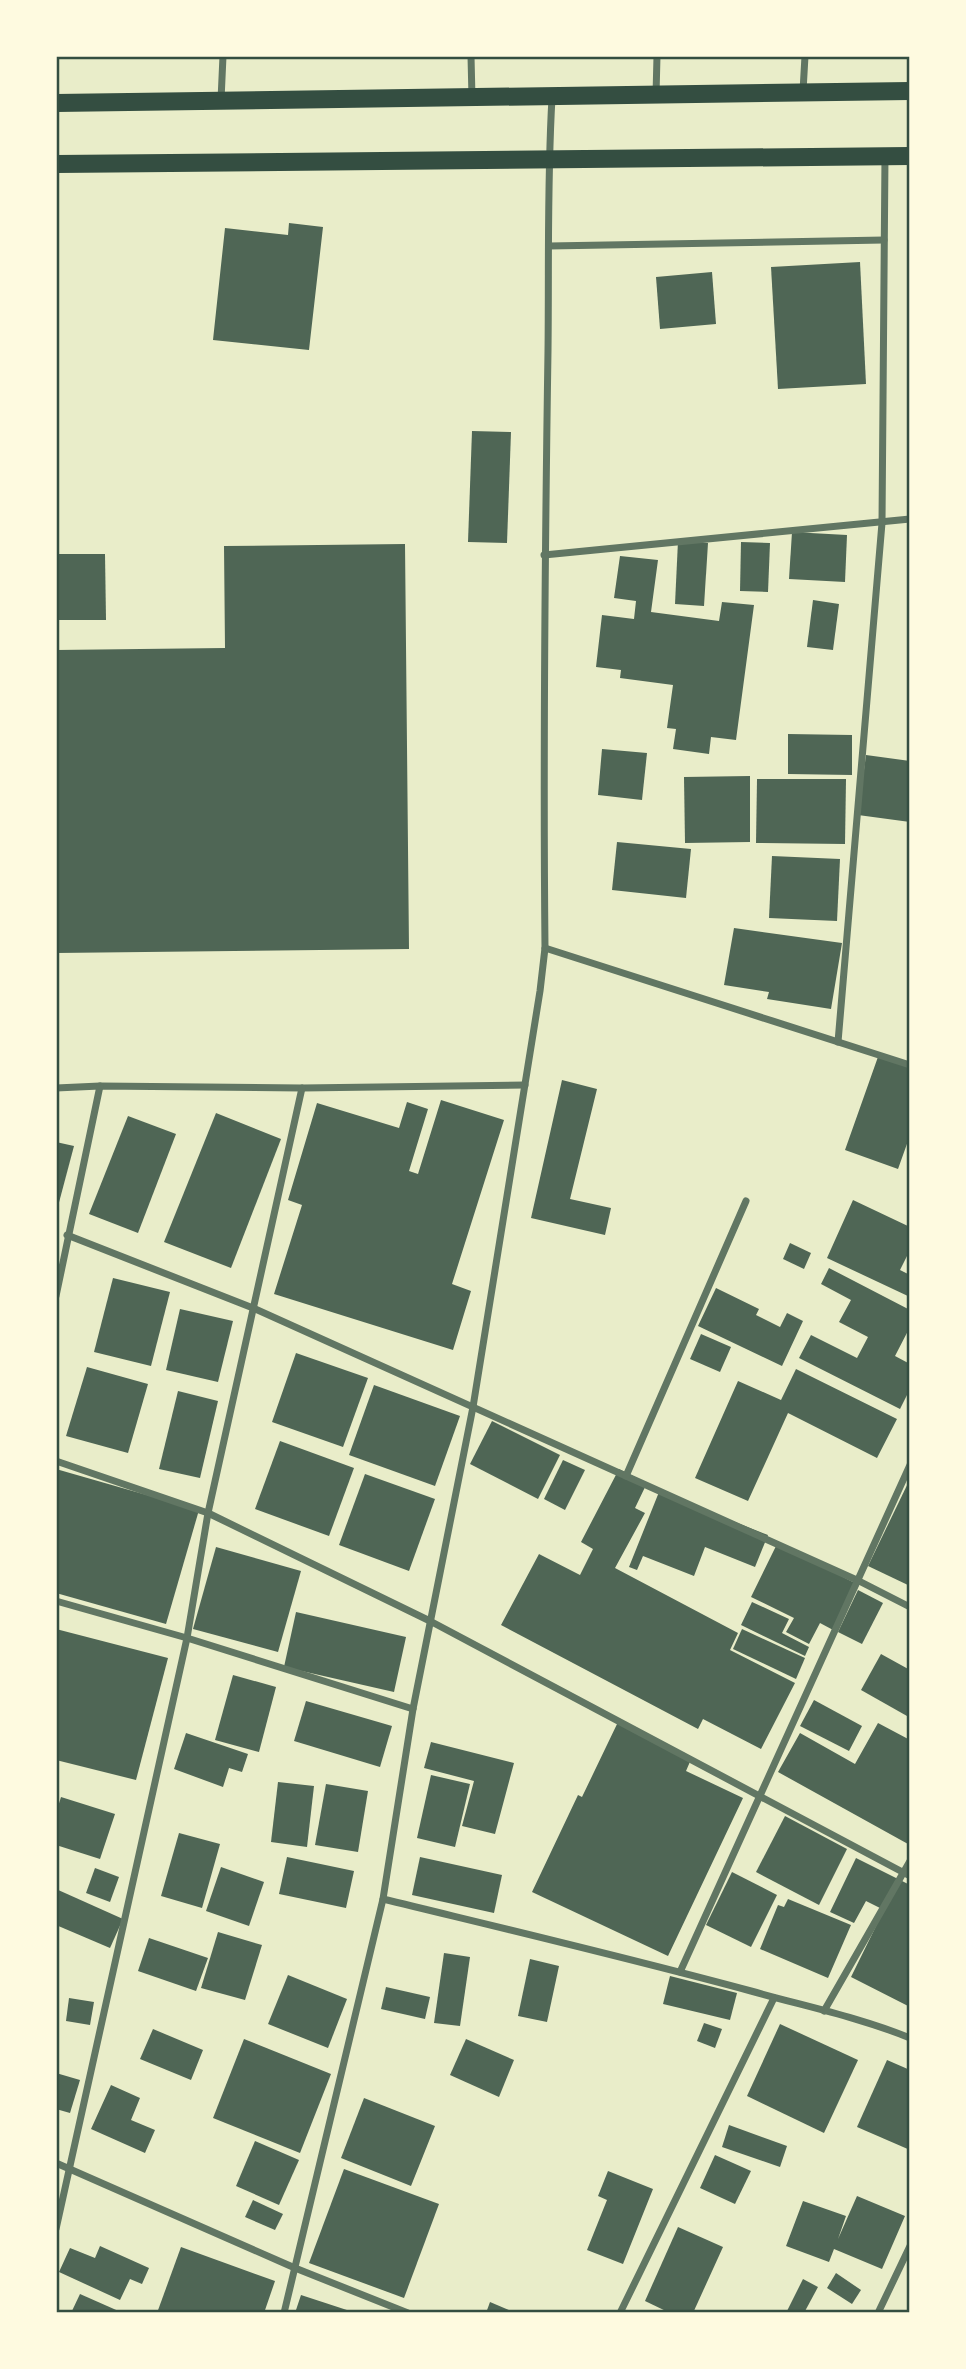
<svg xmlns="http://www.w3.org/2000/svg" width="966" height="2369" font-family="'Sofia Sans Condensed',sans-serif">
<style>
.building{fill:#4f6655}
.lines{fill:none;stroke-linecap:round;stroke-linejoin:round}
.minor{stroke:#617663;stroke-width:7}
.primary{stroke:#344e41;stroke-width:18}
.neatline{fill:none;stroke:#344e41;stroke-width:2.5}
</style>
<rect width="100%" height="100%" fill="#e9edc9"/>
<g class="building">
<path d="M289 223 323 227 309 350 213 340 225 228 288 235Z"/>
<path d="M860 262 866 384 778 389 771 267Z"/>
<path d="M712 272 716 324 660 329 656 277Z"/>
<path d="M472 431 511 432 507 543 468 542Z"/>
<path d="M792 532 847 535 845 582 789 579Z"/>
<path d="M678 541 708 543 704 606 675 604Z"/>
<path d="M741 542 770 543 768 592 740 591Z"/>
<path d="M405 544 409 949 56 953V650L225 648 224 546Z"/>
<path d="M56 554H105L106 620H56Z"/>
<path d="M620 556 658 560 651 612 719 621 722 602 754 605 736 740 711 737 709 754 673 749 676 729 667 728 673 685 620 678 621 670 596 667 602 615 634 619 636 601 614 598Z"/>
<path d="M813 600 839 604 833 650 807 647Z"/>
<path d="M788 734 852 735V775L788 774Z"/>
<path d="M602 749 647 753 642 800 598 795Z"/>
<path d="M866 755 910 761V822L858 815Z"/>
<path d="M750 776V842L685 843 684 777Z"/>
<path d="M757 779H846L845 844 756 843Z"/>
<path d="M617 842 691 849 686 898 612 890Z"/>
<path d="M772 856 840 859 837 921 769 918Z"/>
<path d="M734 928 842 943 831 1009 767 999 769 992 724 985Z"/>
<path d="M879 1054 910 1066V1142L908 1141 898 1169 845 1150Z"/>
<path d="M562 1080 597 1089 570 1199 611 1208 605 1235 531 1218Z"/>
<path d="M441 1100 504 1120 452 1284 471 1291 453 1350 274 1294 302 1205 288 1200 317 1103 399 1128 407 1102 428 1109 409 1171 418 1174Z"/>
<path d="M216 1113 281 1139 231 1268 164 1242Z"/>
<path d="M128 1116 176 1134 138 1233 89 1214Z"/>
<path d="M56 1142 74 1146 57 1210H56Z"/>
<path d="M853 1200 910 1227V1250L900 1270 910 1275V1297L827 1258Z"/>
<path d="M790 1243 811 1253 804 1269 783 1259Z"/>
<path d="M829 1268 910 1310V1327L895 1356 910 1364V1389L900 1409 799 1358 811 1335 857 1358 868 1337 839 1322 851 1300 821 1284Z"/>
<path d="M113 1278 170 1292 151 1366 94 1352Z"/>
<path d="M716 1288 759 1309 756 1315 780 1327 787 1313 803 1321 782 1366 698 1326Z"/>
<path d="M180 1309 233 1321 218 1382 166 1370Z"/>
<path d="M701 1334 731 1347 720 1372 690 1359Z"/>
<path d="M296 1353 368 1378 343 1447 272 1422Z"/>
<path d="M87 1367 148 1384 128 1453 66 1436Z"/>
<path d="M796 1369 897 1419 877 1458 788 1413 748 1501 695 1478 738 1381 781 1400Z"/>
<path d="M374 1385 460 1416 435 1486 349 1455Z"/>
<path d="M178 1391 218 1401 200 1478 159 1469Z"/>
<path d="M492 1421 560 1455 538 1499 470 1464Z"/>
<path d="M280 1441 354 1468 329 1536 255 1509Z"/>
<path d="M563 1460 585 1470 565 1510 544 1499Z"/>
<path d="M56 1469 199 1510 166 1624 56 1593Z"/>
<path d="M619 1469 647 1483 635 1508 645 1513 615 1568 738 1633 730 1650 795 1683 761 1749 703 1719 698 1729 501 1625 539 1554 580 1575 593 1549 581 1542Z"/>
<path d="M365 1474 435 1499 409 1571 339 1545Z"/>
<path d="M910 1479V1586L868 1566Z"/>
<path d="M659 1492 768 1535 755 1567 705 1547 694 1576 643 1556 637 1570 629 1567Z"/>
<path d="M777 1544 859 1585 835 1631 820 1623 809 1644 786 1632 794 1618 751 1597Z"/>
<path d="M216 1547 301 1571 278 1652 193 1629Z"/>
<path d="M858 1590 883 1603 862 1644 838 1632Z"/>
<path d="M752 1602 789 1619 782 1633 809 1647 805 1656 741 1625Z"/>
<path d="M296 1612 406 1637 394 1692 284 1667Z"/>
<path d="M56 1629 168 1658 136 1780 56 1760Z"/>
<path d="M742 1629 805 1658 796 1679 733 1649Z"/>
<path d="M881 1654 910 1670V1711L907 1716 861 1690Z"/>
<path d="M233 1675 276 1687 259 1752 215 1740Z"/>
<path d="M814 1700 862 1726 849 1751 800 1726Z"/>
<path d="M306 1701 392 1726 380 1767 294 1741Z"/>
<path d="M618 1722 692 1757 686 1771 743 1798 668 1956 532 1892 578 1795 582 1797Z"/>
<path d="M878 1723 910 1740V1840L908 1844 778 1772 800 1733 855 1764Z"/>
<path d="M186 1733 248 1754 242 1772 229 1768 223 1787 174 1769Z"/>
<path d="M431 1742 514 1763 495 1834 462 1826 474 1781 424 1768Z"/>
<path d="M431 1775 470 1784 455 1847 417 1838Z"/>
<path d="M278 1782 314 1786 307 1847 271 1842Z"/>
<path d="M326 1784 368 1791 358 1852 315 1845Z"/>
<path d="M61 1797 115 1814 100 1859 56 1845V1813Z"/>
<path d="M785 1816 847 1849 819 1905 756 1872Z"/>
<path d="M179 1833 220 1844 202 1908 161 1896Z"/>
<path d="M287 1857 354 1871 346 1908 279 1894Z"/>
<path d="M420 1857 502 1875 494 1913 412 1895Z"/>
<path d="M856 1858 910 1885V2007L851 1977 884 1910 866 1901 854 1923 830 1912Z"/>
<path d="M221 1867 264 1882 249 1926 206 1911Z"/>
<path d="M95 1868 119 1877 110 1902 86 1893Z"/>
<path d="M732 1872 777 1895 751 1947 706 1925Z"/>
<path d="M56 1889 123 1919 110 1948 56 1925Z"/>
<path d="M788 1899 851 1925 828 1978 760 1949 778 1905 784 1907Z"/>
<path d="M218 1932 262 1945 245 2000 201 1988Z"/>
<path d="M149 1938 208 1958 196 1991 138 1971Z"/>
<path d="M444 1953 470 1957 460 2026 434 2023Z"/>
<path d="M530 1959 559 1966 547 2022 518 2016Z"/>
<path d="M288 1975 347 1999 328 2048 268 2024Z"/>
<path d="M670 1976 737 1993 730 2020 663 2004Z"/>
<path d="M386 1987 430 1997 425 2019 381 2009Z"/>
<path d="M69 1998 94 2002 90 2025 66 2021Z"/>
<path d="M704 2023 722 2029 715 2048 697 2041Z"/>
<path d="M780 2024 858 2060 824 2133 747 2096Z"/>
<path d="M153 2029 203 2050 191 2080 140 2059Z"/>
<path d="M244 2039 331 2074 300 2153 213 2118Z"/>
<path d="M466 2039 514 2060 499 2097 450 2075Z"/>
<path d="M887 2060 910 2070V2150L857 2127Z"/>
<path d="M56 2073 80 2080 70 2113 56 2109Z"/>
<path d="M111 2085 140 2098 131 2120 155 2130 145 2153 91 2129Z"/>
<path d="M364 2098 435 2126 411 2186 341 2158Z"/>
<path d="M729 2125 787 2146 780 2167 722 2147Z"/>
<path d="M255 2141 299 2160 279 2205 236 2186Z"/>
<path d="M715 2155 751 2171 735 2204 700 2188Z"/>
<path d="M344 2169 439 2204 404 2298 309 2263Z"/>
<path d="M608 2171 653 2189 623 2264 587 2250 607 2200 598 2196Z"/>
<path d="M857 2196 905 2216 882 2269 834 2249 829 2262 786 2246 803 2201 846 2216 838 2239Z"/>
<path d="M253 2200 283 2214 275 2230 245 2217Z"/>
<path d="M678 2227 723 2247 693 2313H670L645 2301Z"/>
<path d="M100 2246 149 2268 142 2284 130 2279 120 2300 59 2272 70 2248 95 2258Z"/>
<path d="M181 2247 275 2281 264 2313H157Z"/>
<path d="M836 2273 861 2290 852 2304 827 2288Z"/>
<path d="M803 2279 818 2287 804 2313H786Z"/>
<path d="M80 2294 123 2313H71Z"/>
<path d="M301 2295 353 2312V2313H295Z"/>
<path d="M490 2302 516 2313H486Z"/>
</g>
<g class="lines">
<g class="minor">
<path d="M471 56 472 98"/>
<path d="M803 91 805 56"/>
<path d="M656 95 657 56"/>
<path d="M221 100 223 56"/>
<path d="M549 246 884 240"/>
<path d="M544 555 910 519"/>
<path d="M545 948 910 1065"/>
<path d="M838 1042 882 523 885 156"/>
<path d="M56 1088 100 1086 302 1088 525 1085"/>
<path d="M67 1235 253 1308 859 1581 910 1607"/>
<path d="M56 1296 100 1086"/>
<path d="M56 1461 208 1513 430 1621 910 1876"/>
<path d="M626 1476 746 1201"/>
<path d="M56 1601 187 1638 413 1709"/>
<path d="M383 1899C506 1929 629 1958 751 1991 804 2006 859 2017 910 2038"/>
<path d="M680 1972 910 1465"/>
<path d="M824 2011 910 1861"/>
<path d="M56 2163 295 2268 408 2313"/>
<path d="M56 2229 187 1638 208 1513 302 1088"/>
<path d="M284 2313 383 1899 413 1709 473 1407 540 991 545 948C543 749 545 550 548 351 549 267 547 182 552 98"/>
<path d="M620 2313 774 1998"/>
<path d="M878 2313 910 2246"/>
</g>
<g class="primary">
<path d="M56 103 910 91"/>
<path d="M56 164 910 156"/>
</g>
</g>
<rect width="966" height="2369" fill="none" stroke="#fefae0" stroke-width="116"/>
<rect x="58" y="58" width="850" height="2253" class="neatline"/>
</svg>
